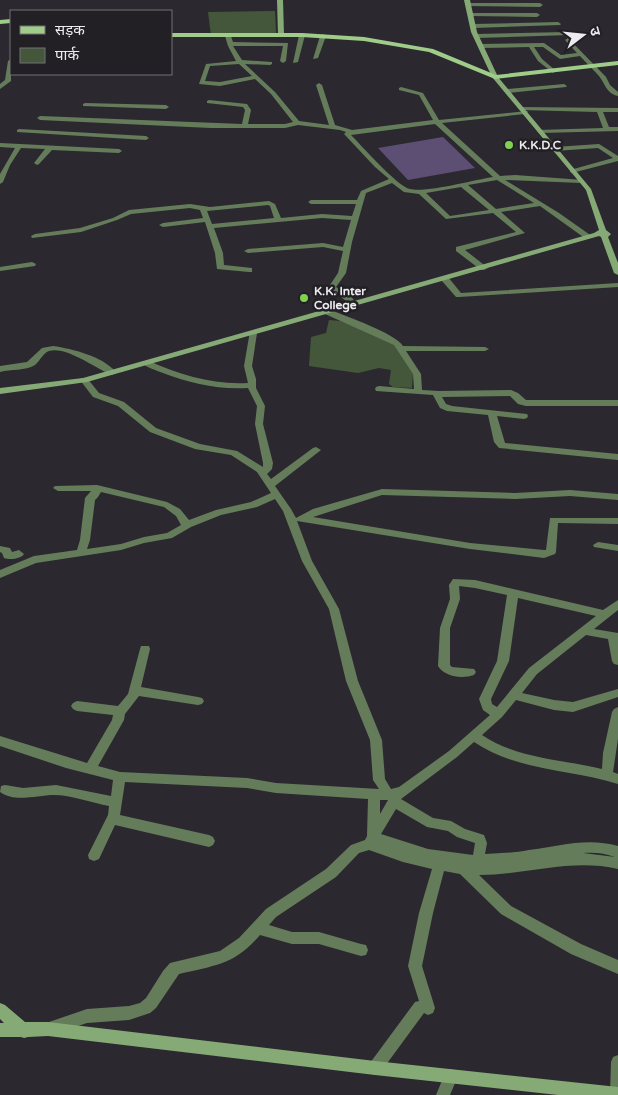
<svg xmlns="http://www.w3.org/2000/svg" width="618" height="1095" font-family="'Varela Round','Noto Sans Devanagari',sans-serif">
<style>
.green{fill:#44573b}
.water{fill:#5d4e74}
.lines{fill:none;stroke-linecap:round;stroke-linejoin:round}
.street{fill:#657c5b;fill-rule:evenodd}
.secondary{fill:#86aa75;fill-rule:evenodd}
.primary{fill:#9fcd89;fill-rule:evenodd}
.poi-dot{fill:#80d051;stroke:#221f25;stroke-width:2}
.labels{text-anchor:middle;stroke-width:5;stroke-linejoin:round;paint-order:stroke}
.far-poi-label{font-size:12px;font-weight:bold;fill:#ecebef;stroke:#221f25;text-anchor:start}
</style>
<rect width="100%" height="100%" fill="#2b292f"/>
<g class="green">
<path d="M275 11 276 33 211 35 208 12Z"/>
<path d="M329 320 341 321 399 345 413 373 412 388 393 387 389 384 391 370 379 368 358 373 309 366 311 337 326 333Z"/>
</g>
<path class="water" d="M443 137 475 168 408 180 378 148Z"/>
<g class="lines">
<g class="street">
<path d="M468 3H540L543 5 540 7 466 6Z"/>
<path d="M470 13H537L540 15 537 17 468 16V14Z"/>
<path d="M558 22 561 24 560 25 473 28 470 26 473 24Z"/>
<path d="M567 32 569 33V35L476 38 473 36 476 34Z"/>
<path d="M302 33 305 35 298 62 293 63 299 35Z"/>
<path d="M228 34 231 36 233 42 288 43 286 61 283 63 280 61 283 46H233L242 60 272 62V64L270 65 245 64 275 92 299 121 329 125 316 85 319 83 322 85 335 125 352 130 433 120 419 95 399 90V88L401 87 423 93 439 120 527 111 528 112 525 114 442 123 500 176 515 175 583 180 584 181 581 183 505 180 559 213 593 237 586 239 540 206 501 212 525 233 465 250 488 268 484 270H481L456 251V247L516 232 493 213 446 219 419 194 404 192 392 183 366 193 352 242 346 273 336 287 351 296 357 305 353 307H350L345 300 328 288 338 273 343 251 323 247 248 253 244 251 248 249 323 243 343 247 351 220 322 218 214 228 223 253 224 265 252 268V272H249L217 269 215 253 205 222 163 227 159 225 163 223 203 218 200 210 190 208 131 214 117 220 81 232 32 238 31 236 35 234 80 228 113 218 129 210 190 204 210 207 269 201 275 204 281 218 322 214 352 216 356 204H311L308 202 311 200H357L361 191 389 179 375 167 345 135 344 134 346 132 340 130 298 125 285 128H211L40 120 37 118 40 116 242 124 245 110 243 107 207 103V101L209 100 247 104 251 110 248 124H285L293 122 271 94 255 79 220 86 199 84 206 64 236 61 228 46 225 36ZM239 64 252 76 220 82 205 81 210 66ZM435 124 493 177C474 180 426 193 410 189 398 187 361 145 351 135ZM497 180 534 203 496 209 468 185ZM461 187 489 210 450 216 426 193ZM268 205 270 206 274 218 212 224 207 211Z"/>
<path d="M323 34 326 36 318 58 313 59 320 36Z"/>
<path d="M568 38 606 77 610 85 618 92V96C606 93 606 85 599 76 593 69 586 63 580 56L560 59 543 47H534L542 59 555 70 556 71 553 73 538 61 529 47 481 48 478 46 481 44 544 43 561 55 577 53 565 40Z"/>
<path d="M11 59V81L0 89V84L5 80 8 61Z"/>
<path d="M564 84 567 86 566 87 507 93 504 91 507 89Z"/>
<path d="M85 103 166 105 169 107 166 109 83 106V104Z"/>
<path d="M519 107 618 108V112H603L609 127H618V131L540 133 537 131 538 130 603 128 597 112 521 110 519 109Z"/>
<path d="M19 129 146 136 149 138 146 140 17 132V130Z"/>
<path d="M0 143 119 149 122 151 119 153 52 150 39 164 37 165 34 163 45 149 21 148 10 165 3 182 0 184V174L15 148 0 147Z"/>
<path d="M599 144 618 156V161L572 173 570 172V170L613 158 598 148 555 151 552 149 555 147Z"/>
<path d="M32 262 36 264 35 266 0 271V267Z"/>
<path d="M442 277H448L461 293 618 283V287L459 297H456L442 281Z"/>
<path d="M325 310H331C347 317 395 333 403 346L485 347 489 349 485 351H406L421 374 422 390 439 391 511 390 518 393 526 400H618V406H526L518 404 510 396 442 397 446 404 452 406 527 414 528 416 527 418 524 419 497 416 505 443 618 454V460L499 448 494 442 488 415 447 411 440 408 433 395 376 391 375 389 376 387 379 386 414 389 413 374 394 345 325 314Z"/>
<path d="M250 331H256L257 333 252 366 256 379V388L265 406 263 424 273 463 272 469 267 474 271 479 313 448 316 447 321 450 275 486 291 509 296 518 313 509 382 489 515 493 570 490 618 494V500L570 496 515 499 382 495 313 517 470 543 544 550H546L550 518H618V524L558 523 556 552 555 554 544 558 470 549 297 521 312 561 339 609 358 681 382 740 385 779 391 789 399 787 449 751 490 715 483 710 479 699 497 661 507 595 475 588 459 586 460 599 450 628V665L452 667 474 669 476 672 474 675C462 679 445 677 438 666L440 628 450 599 449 585 453 579 475 580 603 610 618 600V610L594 629 618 633V665L614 664 612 661 608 639 586 635 537 674 522 693 554 700 573 702 618 689V697L573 712 554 710 516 700 502 717 482 735C518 759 561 759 602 769L603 753 612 712 614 709 618 707V739L613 772 618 774V784C570 769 517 771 474 742L457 757 401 799 433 818 451 821 465 829 484 835 487 843 485 854C500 853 514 853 529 850 559 846 588 837 618 846V869C571 858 526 875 479 875L511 906 581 944 618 960V974L571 954 501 914 460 874 444 871 433 913 422 966 435 1008 433 1013 428 1015 424 1013 380 1073 375 1075 370 1073 368 1068 370 1063 415 1002 419 1001 408 966 419 913 432 869 403 862 369 850 359 853 336 877 276 917 269 925 292 932H319L361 944 366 945 368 950 366 955 361 956 319 944H292L260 935C234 965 216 965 179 974L156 1008 150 1013 129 1020 87 1023 54 1034 49 1032 47 1027 49 1022 87 1009 129 1006 140 1003 146 998 163 971 170 963 220 951 239 938 266 909 326 869 351 845 365 840 367 836 368 799 276 793 247 788 125 782 120 815 209 835 213 837 215 841 213 845 209 847 115 825 99 859 94 861 89 859 88 855 108 815 109 806C93 803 71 795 54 795 37 795 15 803 0 792L1 786 5 785 23 788 56 785 111 796 113 780 66 768 0 746V736L87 763 112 720 113 715 77 711 73 709 71 706 73 703 77 701 118 706 128 694 140 649 141 646H149L150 649 141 687 198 697 202 698 204 701 202 704 198 705 139 696 125 714 124 720 98 766 120 772 247 778 276 783 379 789 373 780 370 740 346 681 329 609 302 561 283 511 275 499 257 507 221 515 191 527 172 538 144 543 121 550 36 563 0 578V570L34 556 77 550 80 540 85 498 91 491H58L53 488 55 486 97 485 167 502 180 509 189 520 216 510 251 502 271 493 257 472 231 455 195 449 150 432 118 406 93 397 80 380 81 378H87L99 393 124 402 156 428 200 444 237 451 263 467V463L255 424 257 406 248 388C218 390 190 383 163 373 156 370 147 368 142 363L143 361H149C181 375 213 385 248 383L244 366ZM101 492 164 507 176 516 181 525 167 533 144 537 121 544 87 549 90 540 95 500 98 497ZM518 598 596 616 529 668 497 707 492 704 491 699 509 661ZM380 800H388L380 814ZM396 809 427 827 448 831 457 837 475 843 473 855 428 849 381 834ZM583 853C594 852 605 853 615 857Z"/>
<path d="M53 346C73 349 102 356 116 372L112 375C96 369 67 346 49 351 43 353 40 361 35 365 25 371 11 369 0 372V366L27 362 42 348Z"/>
<path d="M598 542 618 545V551L594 547 593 545Z"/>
<path d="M0 546 10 548 12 552 19 550 24 554C21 559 10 560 4 558L2 553 0 552Z"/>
<path d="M618 1055V1095H610L611 1062 613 1057Z"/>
<path d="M451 1069 456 1071 458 1076 450 1095H436L446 1071Z"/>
</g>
<g class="secondary">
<path d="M277 0H283L284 35 281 37 278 35Z"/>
<path d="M464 0H470L477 32 498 77 591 189 606 230 611 234 608 237 618 263V275L614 273 601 237 599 236 87 382 0 394V388L83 378 594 233 599 230 586 190 492 77 471 32Z"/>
<path d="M0 1003 5 1005 25 1022H48L375 1061 618 1087V1095H558L375 1075 48 1036 28 1037 24 1038 21 1037H0V1023H4L0 1019Z"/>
</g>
<g class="primary">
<path d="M11 19V23L0 24V20Z"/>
<path d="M171 33H302L364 37 433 49 496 75 618 61V65L495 79 429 52 364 41 302 37H171Z"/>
</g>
</g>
<g class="poi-dot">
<circle cx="509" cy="145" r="5"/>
<circle cx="304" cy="298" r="5"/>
</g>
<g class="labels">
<g class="far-poi-label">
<text x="519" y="149">K.K.D.C</text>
<text x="314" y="295">K.K. Inter<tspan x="314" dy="14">College</tspan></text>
</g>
</g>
<rect x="10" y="10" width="162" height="65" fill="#221f25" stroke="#737176"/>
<rect x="20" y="26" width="25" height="8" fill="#9fcd89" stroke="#737176"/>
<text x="55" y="35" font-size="15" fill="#ecebef">सड़क</text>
<rect x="20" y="48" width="25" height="15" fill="#44573b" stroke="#737176"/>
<text x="55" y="60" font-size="15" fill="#ecebef">पार्क</text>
<g transform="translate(583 35) rotate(74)" stroke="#221f25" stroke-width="4" paint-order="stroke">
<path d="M0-4L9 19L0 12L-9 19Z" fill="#ecebef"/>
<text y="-8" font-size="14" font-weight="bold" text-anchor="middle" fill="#ecebef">उ</text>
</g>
</svg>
